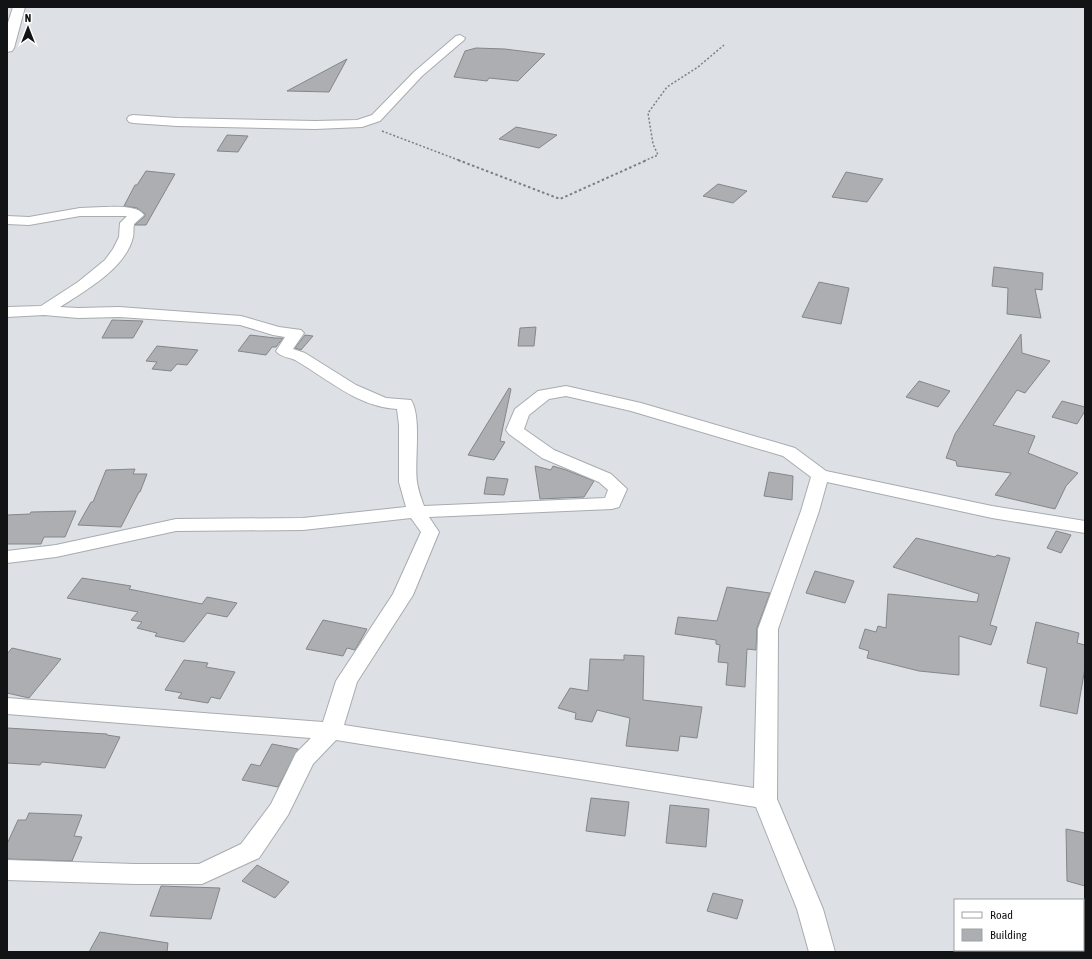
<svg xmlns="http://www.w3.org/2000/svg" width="1092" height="959" font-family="'Asap Condensed',sans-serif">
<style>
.building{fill:#acaeb2;stroke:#84878a}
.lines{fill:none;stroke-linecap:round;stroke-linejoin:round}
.street-casing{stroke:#a8abaf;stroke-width:2}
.secondary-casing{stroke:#a8abaf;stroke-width:2}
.path-far1{stroke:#7c7e81;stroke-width:1.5;stroke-dasharray:2 2;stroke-linecap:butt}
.path{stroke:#7c7e81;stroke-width:2;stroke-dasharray:2.5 2.5;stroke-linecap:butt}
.street{fill:#fff;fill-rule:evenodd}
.secondary{fill:#fff;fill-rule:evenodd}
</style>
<rect width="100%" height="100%" fill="#dde0e4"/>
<g class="building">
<path d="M476 48 505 49 545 54 518 81 489 78 487 81 454 77 465 51Z"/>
<path d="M347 59 329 92 287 91Z"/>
<path d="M516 127 557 135 539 148 499 139Z"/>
<path d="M227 135 248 136 238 152 217 151Z"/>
<path d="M146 171 175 174 146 225H135L145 216V214L137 208 124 206 135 185H137Z"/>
<path d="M846 172 883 179 867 202 832 197Z"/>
<path d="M718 184 747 191 733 203 703 196Z"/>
<path d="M994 267 1043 273 1042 290 1035 289 1041 318 1007 314 1008 288 992 286Z"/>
<path d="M819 282 849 288 841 324 802 317Z"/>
<path d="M112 320 143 321 133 338H102Z"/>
<path d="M536 327 534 346H518L520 328Z"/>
<path d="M1021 334 1022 353 1050 361 1025 393 1017 390 993 425 1035 436 1028 453 1078 473 1066 486 1055 509 995 495 1011 473 957 466 956 461 946 458 955 434Z"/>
<path d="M250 335 275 338H283L276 347H272L266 355 238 351Z"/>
<path d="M305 335 313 336 301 350 295 348Z"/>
<path d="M157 346 198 350 187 365 177 364 171 371 152 369 157 362 146 361Z"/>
<path d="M919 381 950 391 938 407 906 397Z"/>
<path d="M509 388 511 389 500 441 505 442 494 460 468 455Z"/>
<path d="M1062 401 1085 407V411L1077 424 1052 417Z"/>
<path d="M535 466 551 470 553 466 566 470 594 481 584 497 540 499Z"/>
<path d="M135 469 133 474H147L140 492H139L121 527 78 525 91 502H93L106 470Z"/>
<path d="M769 472 793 476 792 500 764 496Z"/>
<path d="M487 477 508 479 504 495 484 494Z"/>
<path d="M76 511 65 537H44L41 544H7V515L30 514 31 512Z"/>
<path d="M1056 531 1071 535 1061 553 1047 548Z"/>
<path d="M916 538 995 557 997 555 1010 558 990 625 997 627 991 645 959 636V675L919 671 867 658 869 651 859 648 865 629 876 632 878 626 886 628 888 594 977 602 979 594 893 567Z"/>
<path d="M815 571 854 581 845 603 806 593Z"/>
<path d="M82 578 131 586 129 589 202 604 207 597 237 603 227 617 207 613 184 642 155 636 157 633 137 628 142 622 131 620 138 612 67 598Z"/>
<path d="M727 587 770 593 757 628 756 650 747 649 745 687 726 685 728 663 718 662 720 645 716 644V640L675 634 678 617 717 621Z"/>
<path d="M323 620 367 629 355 650 347 648 343 656 306 649Z"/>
<path d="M1036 622 1079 633 1077 643 1085 645V668L1077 714 1040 706 1047 668 1027 663Z"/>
<path d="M12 648 61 659 29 698 7 693V654Z"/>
<path d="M624 655 644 656 643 700 702 707 697 738 680 736 678 751 626 746 630 718 597 710 592 722 575 719 576 713 558 708 570 688 588 691 590 659 624 660Z"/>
<path d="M184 660 208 663 206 667 235 672 220 699 211 697 208 703 178 698 182 693 165 690Z"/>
<path d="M7 728 107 734V735L120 737 105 768 42 762 40 765 7 763Z"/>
<path d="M272 744 298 749 278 787 242 780 251 764 260 766Z"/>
<path d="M591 798 629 802 625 836 586 831Z"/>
<path d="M670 805 709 809 706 847 666 843Z"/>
<path d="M29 813 82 815 74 836 82 837 72 861 7 859V844L18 820H26Z"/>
<path d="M1066 829 1085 833V886L1067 881Z"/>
<path d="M257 865 289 882 275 898 242 881Z"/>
<path d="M161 886 220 888 211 919 150 916Z"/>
<path d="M713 893 743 900 737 919 707 911Z"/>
<path d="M100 932 168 943 167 952H89Z"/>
</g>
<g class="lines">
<defs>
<g id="street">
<path d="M460 35 465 38 464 40 422 76 380 121 362 127 315 129 177 126 133 123 129 122 127 119 129 116 133 115 177 118 315 121 357 120 372 115 414 72 456 36Z"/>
<path d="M104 207C115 207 137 205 144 215L134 224C133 228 134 233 133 237 126 268 85 291 60 307L78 308 119 307 241 316 279 327 301 330 304 333 293 349 305 353 356 385 386 398 411 400C422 417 414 461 417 482 418 490 421 498 424 506L605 498 608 490 599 482 542 458 509 434 506 430 515 409 538 391 566 386 641 403 795 448 826 471 992 506 1085 521V533L992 518 827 482 819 511 778 629 777 799 823 909 835 952H809L797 909 756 807 336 740 313 764 288 815 259 858 202 884H135L7 880V860L135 864H199L241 844 271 804 296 753 311 738 7 714V698L323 722 336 681 393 594 421 532 411 518 303 530 176 531 56 557 7 563V551L56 545 176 519 303 518 406 507 399 482V425L397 409C358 407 328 379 295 360 289 357 280 357 276 351L285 337 273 335 240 325 195 322 119 317 78 318 44 315 7 317V307L41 306 78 282 105 260 113 249 119 237 120 223 127 216H80L29 225 7 224V216L29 217 80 208ZM566 396 631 411 783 456 811 477 801 511 758 629 754 788 344 725 357 682 413 595 439 532 429 517 612 509 619 507 627 489 611 474 554 450 524 429 529 415 549 399Z"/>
</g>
<path id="secondary" d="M13 7H25L14 48 12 51 7 52V26Z"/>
</defs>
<use href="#street" class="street-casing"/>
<use href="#secondary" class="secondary-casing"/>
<g class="path-far1">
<path d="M382 131 461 161"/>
<path d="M644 161 658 155 653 144 648 113 667 87 698 67 724 45"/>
</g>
<path class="path" d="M458 160 560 199 647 160"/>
<use href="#street" class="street"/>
<use href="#secondary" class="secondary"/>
</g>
<rect width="1092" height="959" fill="none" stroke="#121314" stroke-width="16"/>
<rect x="954" y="899" width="130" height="52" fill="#ffffff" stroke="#a0a1a1"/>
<rect x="962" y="912" width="20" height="6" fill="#ffffff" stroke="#a0a1a1"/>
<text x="990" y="919" font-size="12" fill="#121314">Road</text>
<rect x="962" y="929" width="20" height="12" fill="#acaeb2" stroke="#a0a1a1"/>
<text x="990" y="939" font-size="12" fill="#121314">Building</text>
<g transform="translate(28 28)" stroke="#ffffff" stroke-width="3" paint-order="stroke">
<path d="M0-3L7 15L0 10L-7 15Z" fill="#121314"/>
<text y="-6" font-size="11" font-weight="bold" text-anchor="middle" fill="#121314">N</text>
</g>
</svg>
